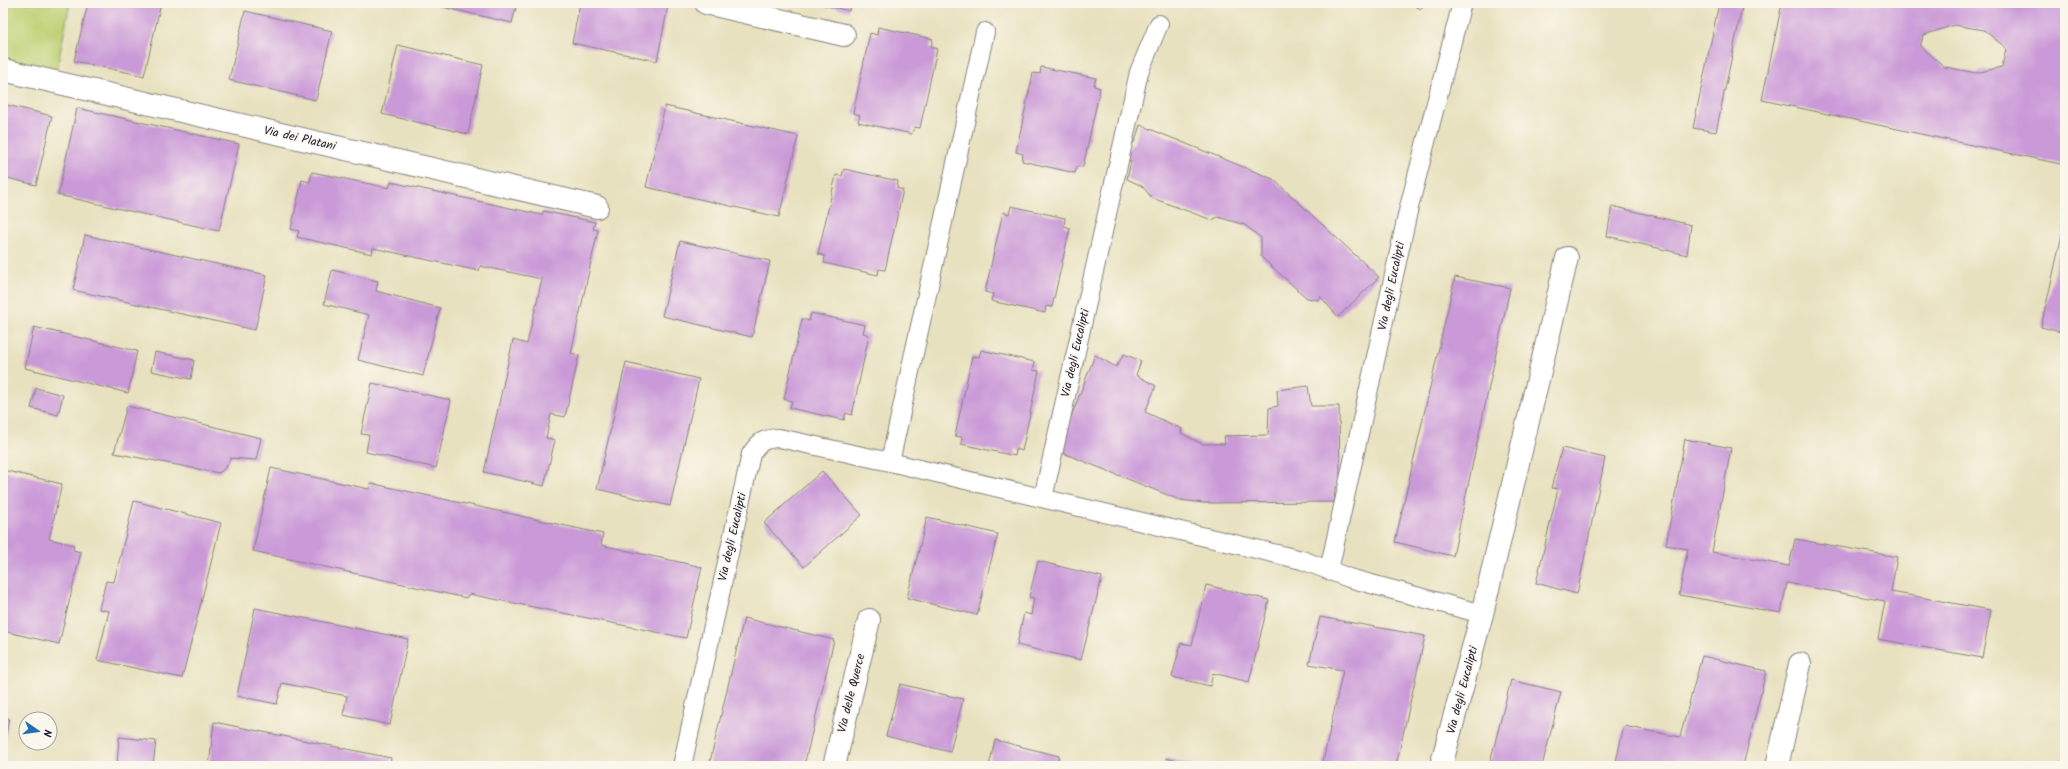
<svg xmlns="http://www.w3.org/2000/svg" width="2068" height="769" font-family="Kalam,sans-serif">
<style>
.green{fill:#bed174;stroke:#707a58}
.building{fill:#ca9ad8;fill-rule:evenodd}
.lines{fill:none;stroke-linecap:round;stroke-linejoin:round}
.service-casing{stroke:#85827d;stroke-width:20}
.minor-casing{stroke:#85827d;stroke-width:24}
.service{stroke:#fff;stroke-width:18}
.minor{stroke:#fff;stroke-width:22}
.labels{text-anchor:middle;stroke-width:3;stroke-linejoin:round;paint-order:stroke}
.street-label{font-size:12px;fill:#22223b;stroke:#fbf7ec}
</style>
<rect width="100%" height="100%" fill="#fbf7ec"/>
<filter id="ink" filterUnits="userSpaceOnUse"><feTurbulence type="fractalNoise" baseFrequency=".025" numOctaves="2"/><feDisplacementMap in="SourceGraphic" scale="8" xChannelSelector="R" yChannelSelector="G"/><feConvolveMatrix kernelMatrix="1 2 1 2 8 2 1 2 1" color-interpolation-filters="sRGB"/></filter>
<filter id="wash" filterUnits="userSpaceOnUse"><feTurbulence type="fractalNoise" baseFrequency=".012" numOctaves="4" result="noise"/><feDisplacementMap in="SourceGraphic" scale="16" xChannelSelector="R" yChannelSelector="G"/><feGaussianBlur stdDeviation="0.9" result="paint"/><feColorMatrix in="noise" values="0 0 0 0 0 0 0 0 0 0 0 0 0 0 0 0 0 1.4 0 .05"/><feComposite in="paint" operator="in"/></filter>
<g filter="url(#wash)">
<rect width="100%" height="100%" fill="#e8e1bf"/>
<path class="green" d="M3 3H70L56 73 3 61Z"/>
<g id="blocks">
<g class="building">
<path d="M88 3H161L144 76 74 61Z"/>
<path d="M439 3H517L512 23 438 6Z"/>
<path d="M580 3H654L668 6 657 61 572 43Z"/>
<path d="M815 3H850L849 11Z"/>
<path d="M1409 3H1424L1421 9Z"/>
<path d="M1719 3H1743L1716 132 1693 128Z"/>
<path d="M1782 3H2065V165L1762 100ZM1954 25 1984 30 2006 48 2002 67 1976 73 1945 67 1920 46 1924 35Z"/>
<path d="M245 11 332 31 316 100 229 80Z"/>
<path d="M878 27 933 39 931 47 937 49 920 128 914 127 912 134 858 122 860 115 853 113 870 33 877 35Z"/>
<path d="M398 45 483 65 468 134 382 114Z"/>
<path d="M1041 67 1096 78 1094 86 1100 88 1083 167 1077 166 1075 173 1022 161 1023 154 1016 152 1033 73 1040 74Z"/>
<path d="M3 104 52 116 36 185 3 177Z"/>
<path d="M665 106 798 136 779 217 646 187Z"/>
<path d="M77 108 239 144 219 231 58 195Z"/>
<path d="M1140 125 1273 179 1379 277 1338 317 1320 296 1318 300 1307 298 1261 257V238L1245 225 1218 217 1212 220 1152 198 1142 186 1127 179 1131 161 1124 158 1129 148 1135 141Z"/>
<path d="M844 169 898 181 897 188 903 190 885 270 879 269 878 275 824 263 825 256 818 254 836 175 842 176Z"/>
<path d="M312 172 389 188 391 182 542 215 543 211 595 222 593 229 598 230 571 353 579 355 565 417 551 414 546 438 555 440 544 486 484 472 513 340 527 344 542 279 480 266 479 271 373 248 372 254 297 237 299 231 291 229 302 180 310 182Z"/>
<path d="M1011 206 1065 218 1064 226 1070 228 1052 307 1046 306 1045 313 991 301 993 294 985 292 1003 212 1009 214Z"/>
<path d="M1612 206 1691 225 1687 255 1607 236Z"/>
<path d="M2064 226H2065V333L2041 327Z"/>
<path d="M85 235 267 275 255 330 73 290Z"/>
<path d="M680 241 770 261 752 337 662 316Z"/>
<path d="M332 270 378 281 376 291 440 308 423 376 358 360 369 315 324 304Z"/>
<path d="M1455 277 1510 288 1453 556 1395 542Z"/>
<path d="M811 313 865 325 863 333 869 335 852 415 846 413 844 420 790 408 792 401 784 399 802 319 809 321Z"/>
<path d="M34 327 137 351 128 393 25 368Z"/>
<path d="M981 350 1035 362 1033 370 1039 371 1022 451 1016 449 1015 456 961 444 962 437 955 436 972 356 979 357Z"/>
<path d="M155 352 194 360 191 379 151 371Z"/>
<path d="M1124 354 1141 361 1136 375 1156 386 1145 412 1182 429 1181 433 1202 444H1225L1224 436 1268 435 1269 408 1278 406 1277 390 1308 386 1311 406H1339L1340 485 1335 488 1334 502 1204 503 1180 500 1058 451 1095 355 1116 367Z"/>
<path d="M626 362 699 379 670 506 597 489Z"/>
<path d="M372 383 451 400 436 468 366 452 369 435 361 434Z"/>
<path d="M36 388 63 395 58 415 31 408Z"/>
<path d="M127 406 261 438 256 460 231 458 226 467 219 473 114 453Z"/>
<path d="M3 413 6 423 3 432Z"/>
<path d="M1685 439 1731 448 1712 552 1789 566 1795 539 1897 557 1891 592 1991 610 1982 658 1878 639 1885 601 1787 583 1781 613 1679 595 1688 549 1666 545Z"/>
<path d="M1562 448 1605 458 1577 594 1536 583 1558 489 1551 488Z"/>
<path d="M271 468 369 489 370 483 603 534 601 545 702 567 686 638 469 594 466 598 253 551Z"/>
<path d="M3 470 62 484 49 539 74 545 73 550 81 552 59 644 3 631Z"/>
<path d="M822 471 862 515 804 567 764 523Z"/>
<path d="M134 501 221 523 182 678 97 660 109 611 99 609 106 581 114 582Z"/>
<path d="M927 517 998 534 977 615 907 598Z"/>
<path d="M1038 561 1102 577 1081 660 1017 645 1024 613 1031 615 1034 598 1029 597Z"/>
<path d="M1206 585 1269 600 1249 682 1213 673 1210 686 1172 677 1181 643 1192 645Z"/>
<path d="M255 608 408 639 390 725 343 715 347 696 282 683 277 704 237 696Z"/>
<path d="M1320 617 1425 636 1396 766H1322L1343 670 1309 664Z"/>
<path d="M744 618 834 640 804 766H709Z"/>
<path d="M1702 656 1766 671 1743 766H1615L1624 726 1680 737Z"/>
<path d="M1511 680 1561 692 1542 766H1489Z"/>
<path d="M900 684 963 699 950 752 886 736Z"/>
<path d="M3 717 9 718 4 745H3Z"/>
<path d="M214 722 391 758 390 766H209Z"/>
<path d="M119 737 156 741 153 766H117Z"/>
<path d="M995 740 1059 756 1057 766H989Z"/>
<path d="M1166 758 1194 765V766H1164Z"/>
<path d="M411 763 424 765V766H410Z"/>
</g>
</g>
</g>
<g filter="url(#ink)">
<use href="#blocks" fill-opacity="0" stroke="#85827d" stroke-width="1"/>
<g class="lines">
<defs>
<g id="service">
<path d="M890 462 985 32"/>
<path d="M1043 498 1139 72 1159 24"/>
<path d="M1329 570 1409 207 1462 3"/>
<path d="M682 766 751 454C760 441 763 439 779 438L890 462 1302 560 1349 578 1482 614"/>
</g>
<g id="minor">
<path d="M706 3 844 35"/>
<path d="M3 70 597 207"/>
<path d="M834 766 869 620"/>
<path d="M1441 766 1482 614 1567 258"/>
<path d="M1777 766 1800 664"/>
</g>
</defs>
<use href="#service" class="service-casing"/>
<use href="#minor" class="minor-casing"/>
<use href="#service" class="service"/>
<use href="#minor" class="minor"/>
</g>
</g>
<g class="labels">
<g class="street-label">
<text transform="translate(300 138) rotate(13)" y="4">Via dei Platani</text>
<text transform="translate(1391 286) rotate(-78)" y="4">Via degli Eucalipti</text>
<text transform="translate(1075 353) rotate(-77)" y="4">Via degli Eucalipti</text>
<text transform="translate(732 537) rotate(-77)" y="4">Via degli Eucalipti</text>
<text transform="translate(1462 690) rotate(-75)" y="4">Via degli Eucalipti</text>
<text transform="translate(851 693) rotate(-76)" y="4">Via delle Querce</text>
</g>
</g>
<rect width="2068" height="769" fill="none" stroke="#fbf7ec" stroke-width="16"/>
<g transform="translate(38 731) rotate(103)"><circle r="19" fill="#fbf7ec" stroke="#a4a2a5"/>
<path d="M0-3L7 15L0 10L-7 15Z" fill="#1f6fb2"/>
<text y="-6" font-size="11" font-weight="bold" text-anchor="middle" fill="#22223b">N</text>
</g>
</svg>
